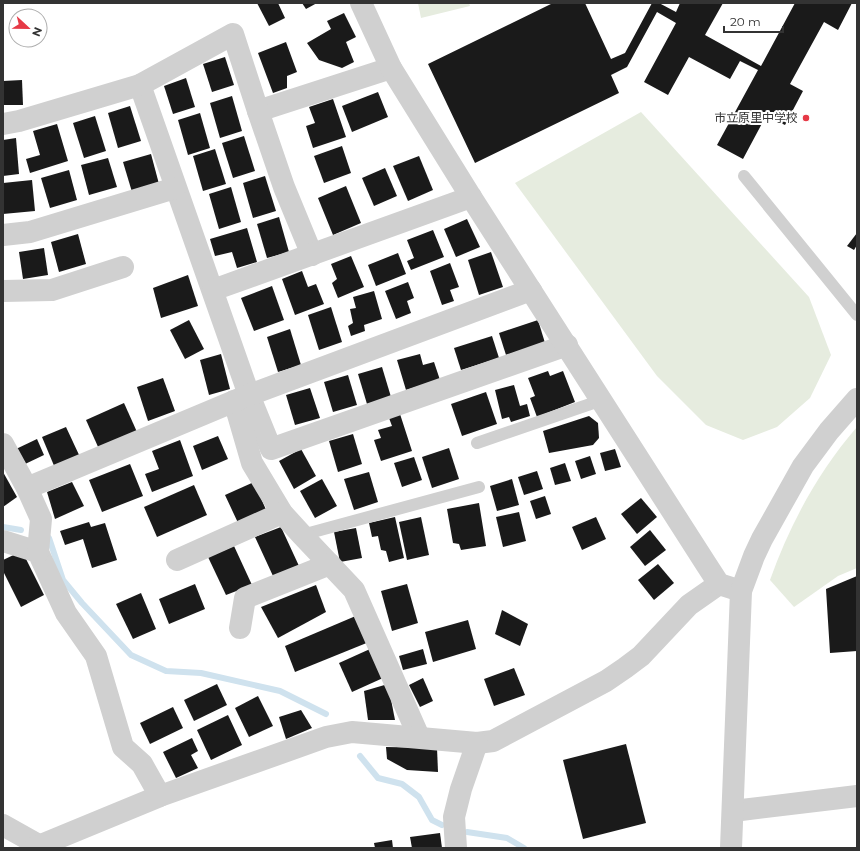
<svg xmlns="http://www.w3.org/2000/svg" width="860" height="851" font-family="Montserrat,'Noto Sans JP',sans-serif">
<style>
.green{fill:#e6ecdf}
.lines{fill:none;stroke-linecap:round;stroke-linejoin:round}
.stream{stroke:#cfe2ee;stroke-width:6}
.building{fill:#1a1a1a}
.service{stroke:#d0d0d0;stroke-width:12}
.minor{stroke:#d0d0d0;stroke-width:22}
.tertiary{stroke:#d0d0d0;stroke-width:22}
.poi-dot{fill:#e63946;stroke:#fff;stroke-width:1.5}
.labels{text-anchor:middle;stroke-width:4;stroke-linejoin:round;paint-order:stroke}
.poi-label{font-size:12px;fill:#333;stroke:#fff;text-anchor:end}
</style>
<rect width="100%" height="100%" fill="#fff"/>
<g class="green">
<path d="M418 3H469L470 6 421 18Z"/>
<path d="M641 112 809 297 831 355 810 398 777 427 743 440 706 425 657 376 515 183Z"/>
<path d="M857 427V568L838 576 794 607 770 580C790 524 818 472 857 427Z"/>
</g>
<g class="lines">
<g class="stream">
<path d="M3 527 21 530"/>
<path d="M49 538 63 580 82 603 131 655 166 671 201 673 280 691 326 714"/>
<path d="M360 756 378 778 402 784 419 797 432 820 442 825"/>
<path d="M467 832 507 838 524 848"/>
</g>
</g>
<g class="building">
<path d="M257 3H278L285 18 269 26Z"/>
<path d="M302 3H317L306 9Z"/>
<path d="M553 3H585L611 59 625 53 652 3H659L676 12 680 3H723L705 35 761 66 795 3H852L838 30 824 22 790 84 803 91 785 125 766 116 743 159 717 145 758 70 740 61 730 79 689 57 668 95 644 82 676 23 657 12 627 67 611 75 619 93 475 163 428 64Z"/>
<path d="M344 13 356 37 346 42 354 62 342 68 319 60 307 43 331 29 327 21Z"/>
<path d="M286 42 297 72 287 76V88L273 93 258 53Z"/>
<path d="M225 57 234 85 212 92 203 64Z"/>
<path d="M186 78 195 107 173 114 164 86Z"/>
<path d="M22 80 23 105H3V81Z"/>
<path d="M378 92 388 117 352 132 342 106Z"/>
<path d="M232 96 242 131 220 138 210 103Z"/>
<path d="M333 99 346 137 313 148 306 126 315 123 309 107Z"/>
<path d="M130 106 141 141 118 148 108 113Z"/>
<path d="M200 113 210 148 188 155 178 120Z"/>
<path d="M95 116 106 151 84 158 73 123Z"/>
<path d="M57 124 68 161 30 173 26 159 40 155 33 131Z"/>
<path d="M244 136 255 171 233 178 222 143Z"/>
<path d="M16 138 19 174 3 176V140Z"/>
<path d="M342 146 351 173 324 183 314 156Z"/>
<path d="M215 149 226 184 203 191 193 156Z"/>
<path d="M151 154 159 184 132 192 123 162Z"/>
<path d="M419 156 433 190 408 201 393 166Z"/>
<path d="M108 158 117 187 89 195 81 165Z"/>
<path d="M385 168 397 196 374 206 362 178Z"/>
<path d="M69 170 77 200 50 208 41 178Z"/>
<path d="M265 176 276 211 253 218 243 183Z"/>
<path d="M32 180 35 211 3 214V183Z"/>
<path d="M346 186 361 223 333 235 318 198Z"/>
<path d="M231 187 241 222 219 229 209 194Z"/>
<path d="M279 217 289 252 267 258 257 224Z"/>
<path d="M467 219 480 247 456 257 444 229Z"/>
<path d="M247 228 257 262 237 268 232 252 215 256 210 239Z"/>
<path d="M433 230 444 257 411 270 407 261 414 258 407 240Z"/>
<path d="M857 233V245L854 250 847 246Z"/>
<path d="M78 234 86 264 59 272 51 242Z"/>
<path d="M44 248 48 275 23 279 19 252Z"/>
<path d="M491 252 503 287 479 295 468 260Z"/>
<path d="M398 253 406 274 376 286 368 265Z"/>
<path d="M351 256 364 287 338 298 332 283 337 279 331 264Z"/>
<path d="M450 263 459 287 450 290 454 301 442 305 430 271Z"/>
<path d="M302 271 308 287 316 284 324 304 295 315 282 279Z"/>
<path d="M188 275 198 306 161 318 153 288Z"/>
<path d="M408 282 414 298 407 301 411 313 396 319 385 291Z"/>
<path d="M272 286 284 320 254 331 241 298Z"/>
<path d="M374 291 382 319 364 325 365 331 351 336 348 326 353 323 350 309 356 308 353 297Z"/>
<path d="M331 307 342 342 319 350 308 315Z"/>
<path d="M189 320 204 349 185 359 170 330Z"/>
<path d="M538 320 545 343 506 355 499 333Z"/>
<path d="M290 329 301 365 278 372 267 337Z"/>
<path d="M492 336 499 358 461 370 454 348Z"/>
<path d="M221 354 230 389 209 395 200 360Z"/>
<path d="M420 354 423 365 434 362 440 380 406 390 397 360Z"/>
<path d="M382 367 391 397 367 404 358 374Z"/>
<path d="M548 371 550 376 563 371 575 402 537 417 530 398 535 396 528 378Z"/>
<path d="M348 375 357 405 333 412 324 382Z"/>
<path d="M163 378 175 411 148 421 137 387Z"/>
<path d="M514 385 520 406 527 404 530 416 511 422 509 417 502 419 495 390Z"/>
<path d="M310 388 320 418 295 425 286 395Z"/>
<path d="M486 392 497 424 462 436 451 404Z"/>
<path d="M124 403 137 432 99 449 86 420Z"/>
<path d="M400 414 412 451 381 461 374 440 381 438 378 430 392 426 389 418Z"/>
<path d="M589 416 598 423 599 438 593 445 549 453 543 431Z"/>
<path d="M66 427 80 457 55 468 42 437Z"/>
<path d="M353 434 362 464 338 472 329 441Z"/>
<path d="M218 436 228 459 202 470 193 446Z"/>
<path d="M37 439 44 455 23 465 16 449Z"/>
<path d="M180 440 193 476 152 492 145 474 159 469 152 451Z"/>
<path d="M449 448 459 479 432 488 422 457Z"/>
<path d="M301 449 316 476 294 489 279 461Z"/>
<path d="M615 449 621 467 605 471 600 453Z"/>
<path d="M590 456 596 474 581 479 575 461Z"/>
<path d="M414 457 422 480 402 487 394 463Z"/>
<path d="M565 463 571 481 555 485 550 468Z"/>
<path d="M130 464 143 496 102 512 89 480Z"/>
<path d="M537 471 543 489 524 495 518 477Z"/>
<path d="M3 472 17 497 3 507Z"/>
<path d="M369 472 378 502 354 510 344 479Z"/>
<path d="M322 479 337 506 315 518 300 491Z"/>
<path d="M512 479 519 505 497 511 490 486Z"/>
<path d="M72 482 84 506 55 519 47 492Z"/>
<path d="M254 482 267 512 239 525 225 495Z"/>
<path d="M194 485 207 515 157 537 144 507Z"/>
<path d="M545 496 551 514 536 519 530 501Z"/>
<path d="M641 498 657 517 637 534 621 514Z"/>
<path d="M479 503 486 546 461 550 459 544 453 543 447 509Z"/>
<path d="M519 512 526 541 503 547 496 517Z"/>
<path d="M395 517 404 558 389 562 386 551 381 550 378 536 372 537 369 523Z"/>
<path d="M421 517 429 555 407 560 399 522Z"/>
<path d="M596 517 606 539 582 550 572 527Z"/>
<path d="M89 522 91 527 105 523 117 560 92 568 83 539 65 545 60 531Z"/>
<path d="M281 527 299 566 273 576 255 537Z"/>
<path d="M356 528 362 558 340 562 334 532Z"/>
<path d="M650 530 666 550 645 566 630 547Z"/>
<path d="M234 546 252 585 226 595 208 557Z"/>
<path d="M22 551 44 595 21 607 3 571V560Z"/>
<path d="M658 564 674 583 654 600 638 580Z"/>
<path d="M857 576V651L830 653 826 589Z"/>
<path d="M195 584 205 609 169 624 159 599Z"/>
<path d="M407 584 418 623 392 631 381 591Z"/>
<path d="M316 585 326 612 278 638 261 607Z"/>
<path d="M141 593 156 629 133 639 116 604Z"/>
<path d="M502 610 528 624 520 646 495 634Z"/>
<path d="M358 615 369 642 295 672 285 646Z"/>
<path d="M468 620 476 649 433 662 425 632Z"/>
<path d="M370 649 383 678 352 692 339 663Z"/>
<path d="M423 649 427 664 403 670 399 656Z"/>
<path d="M514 668 525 695 494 706 484 679Z"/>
<path d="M423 678 433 701 420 707 409 685Z"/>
<path d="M217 684 227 705 194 721 184 700Z"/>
<path d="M388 684 395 720H368L364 691Z"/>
<path d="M258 696 273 726 249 737 235 708Z"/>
<path d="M173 707 183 728 150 744 140 723Z"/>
<path d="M301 710 312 728 286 739 279 717Z"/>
<path d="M228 715 242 745 211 760 197 730Z"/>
<path d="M192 738 198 751 191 755 198 768 176 778 163 752Z"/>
<path d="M626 744 646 823 583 839 563 760Z"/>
<path d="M386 747 437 748 438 772 407 770 387 759Z"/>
<path d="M440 833 442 848H412L410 837Z"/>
<path d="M392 840 393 848H375L374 843Z"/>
</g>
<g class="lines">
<g class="service">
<path d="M744 176 857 315"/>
<path d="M477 443 602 400"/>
<path d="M302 535 479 487"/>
</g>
<g class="minor">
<path d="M140 85 249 395 271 449 567 345"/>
<path d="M258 111 391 68"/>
<path d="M3 124 19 121 140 85 233 34 258 111 284 187 312 255"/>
<path d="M3 235 30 232 175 188"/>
<path d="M213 290 471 197"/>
<path d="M3 291 52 290 123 267"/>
<path d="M234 401 252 463 282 513 302 535 354 590 419 737"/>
<path d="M3 444 27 488"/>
<path d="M3 541 38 552 66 613 96 656 123 747 142 764 160 796"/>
<path d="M38 552 41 519 27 488 249 395 531 290"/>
<path d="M177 560 282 513"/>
<path d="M240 628 245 598 330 564"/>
<path d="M733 811 857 796"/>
<path d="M3 825 44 848"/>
<path d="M34 848 160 796 326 737 352 732 477 743 493 741 606 681 625 668 641 656 689 605 719 584"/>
<path d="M456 848 454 817 461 789 477 743"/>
</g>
<g class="tertiary">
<path d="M361 3 391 68 471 197 706 564 719 584 741 591"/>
<path d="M731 848 741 591 754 556 762 539 803 466 829 431 857 399"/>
</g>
</g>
<circle class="poi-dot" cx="806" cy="118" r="4"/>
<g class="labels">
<g class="poi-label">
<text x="798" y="122">市立原里中学校</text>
</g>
</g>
<rect width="860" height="851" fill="none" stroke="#333333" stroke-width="8"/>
<g transform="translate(28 28) rotate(112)"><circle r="19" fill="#ffffff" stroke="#adadad"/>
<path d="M0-3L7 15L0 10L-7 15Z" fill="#e63946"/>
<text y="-6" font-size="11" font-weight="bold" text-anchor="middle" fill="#333333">N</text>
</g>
<path d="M724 26v6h59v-6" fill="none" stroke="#333333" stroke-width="2"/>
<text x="730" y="26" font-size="12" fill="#333333" stroke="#ffffff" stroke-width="3" paint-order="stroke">20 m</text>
</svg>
